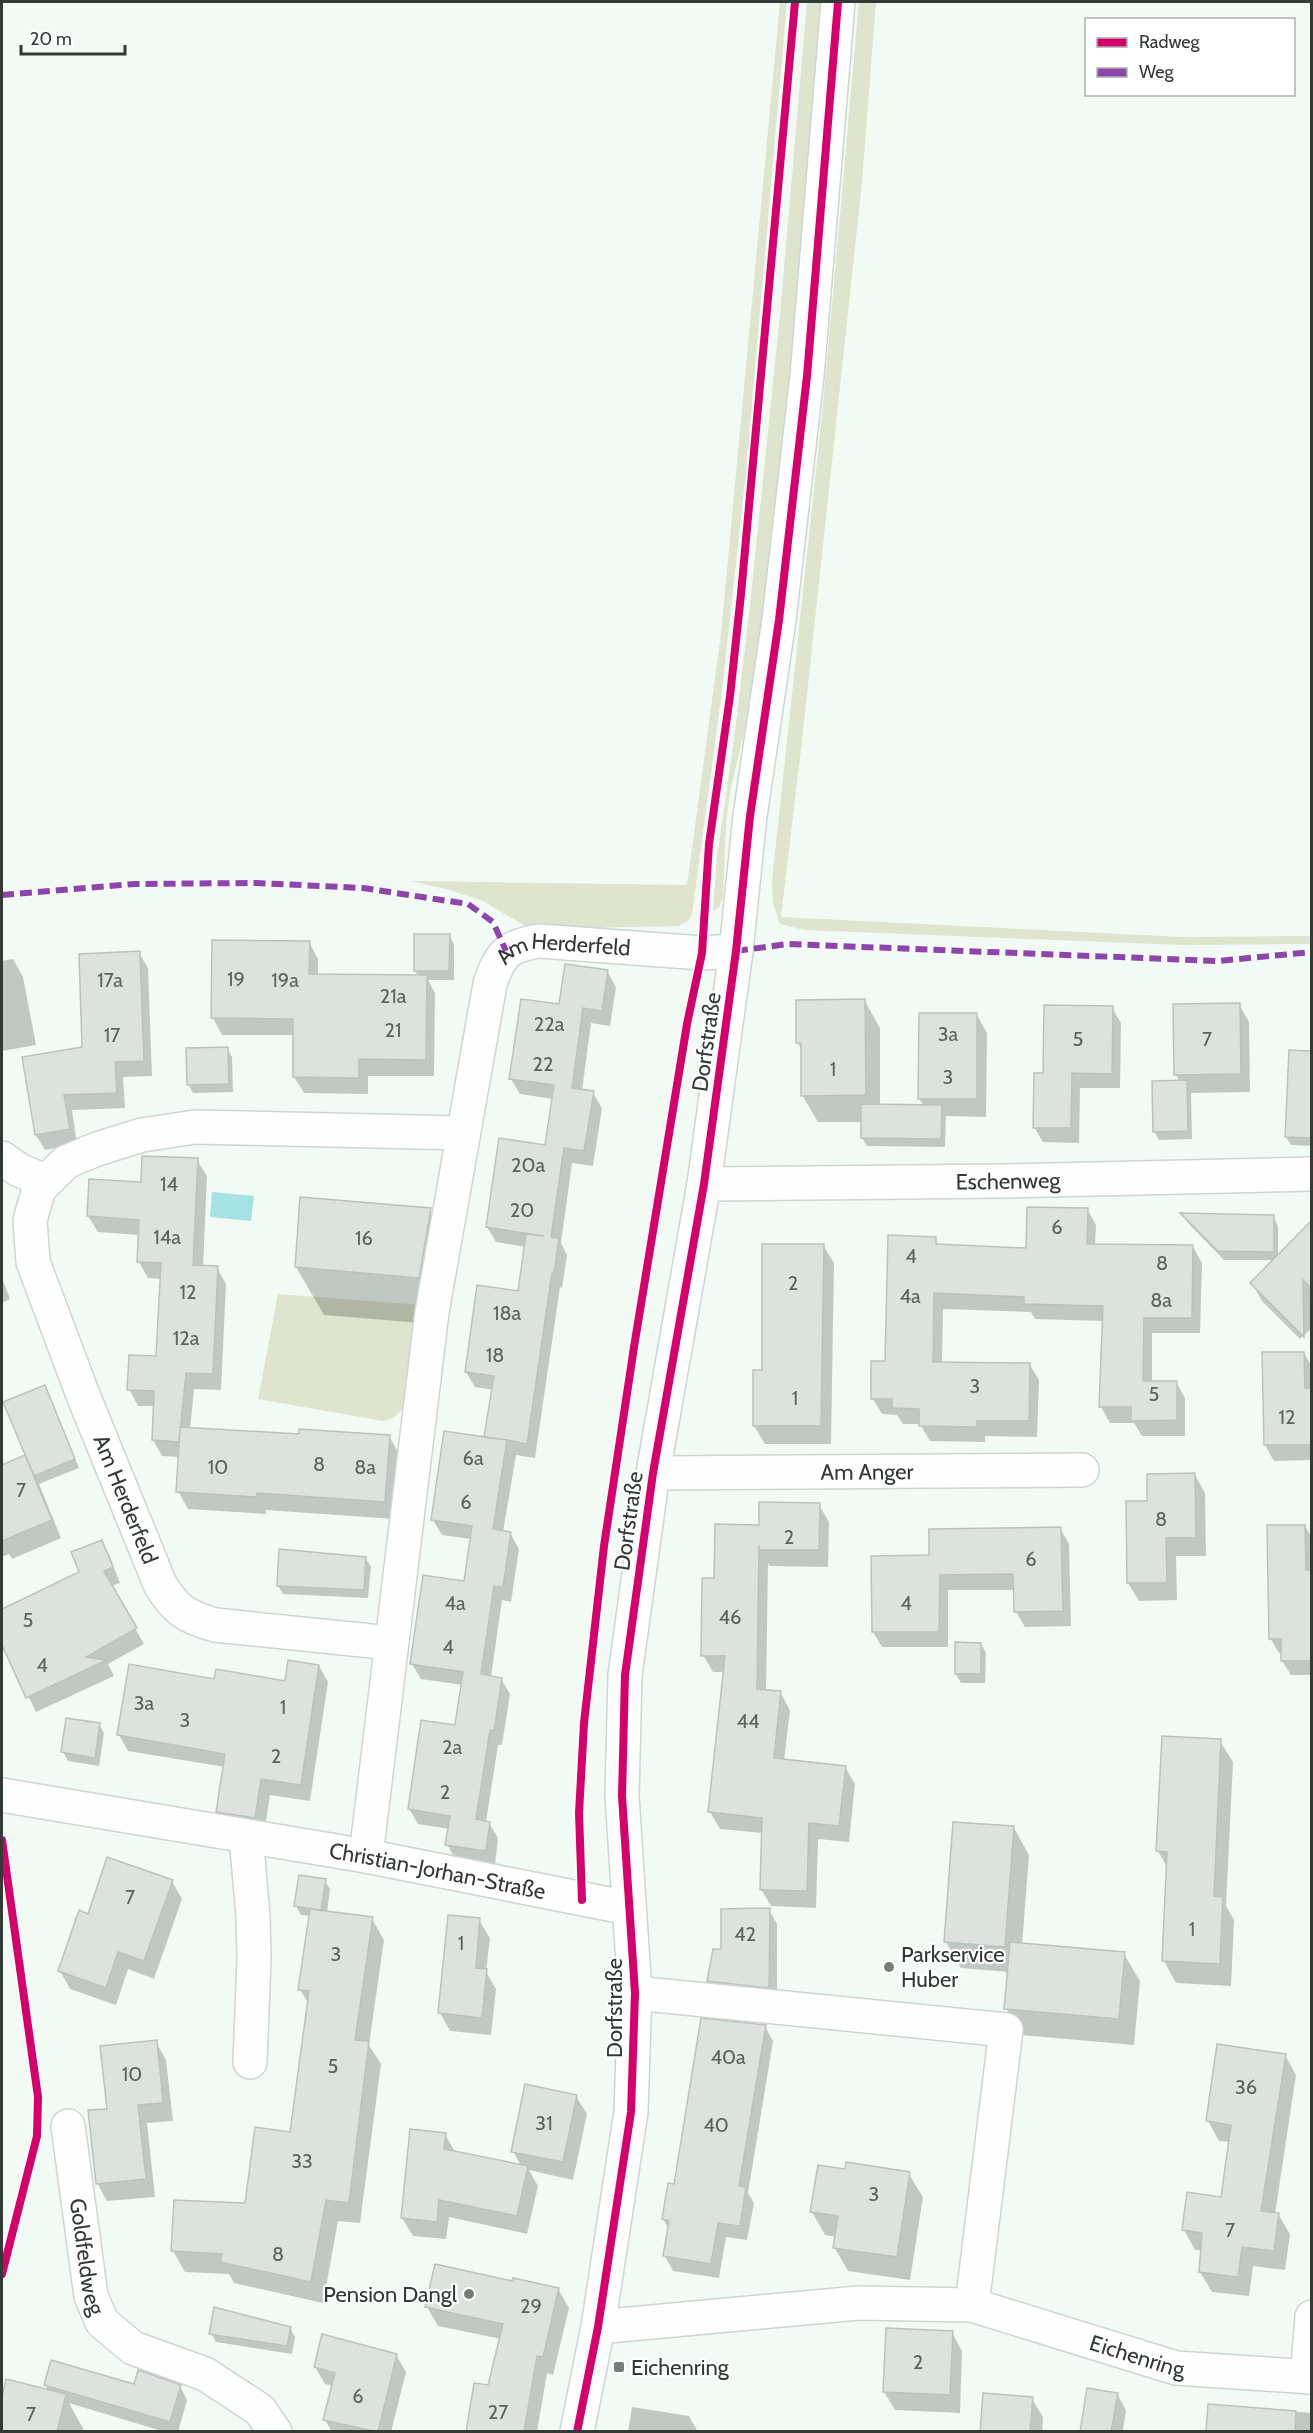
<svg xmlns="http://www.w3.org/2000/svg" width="1313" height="2433" font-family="Cabin,sans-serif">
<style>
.green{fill:#dee4cd}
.water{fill:#a4e2e3}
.shadow{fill:#0003}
.building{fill:#dce3dc;stroke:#bcc2bb;stroke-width:1.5}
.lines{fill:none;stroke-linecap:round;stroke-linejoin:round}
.minor-casing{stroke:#cdd6d0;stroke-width:36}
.minor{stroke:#fdfefd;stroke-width:33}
.quiet{stroke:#8e44ad;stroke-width:6;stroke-dasharray:12 6;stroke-linecap:butt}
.cycleway-casing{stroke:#fff;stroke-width:11}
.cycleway{stroke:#d6006c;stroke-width:8}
.poi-dot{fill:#747e77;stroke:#fff;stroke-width:2}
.labels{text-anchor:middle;stroke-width:4.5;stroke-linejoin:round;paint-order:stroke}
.number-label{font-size:20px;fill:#5c645e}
.street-label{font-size:22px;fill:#313a34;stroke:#fff}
.poi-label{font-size:22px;fill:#313a34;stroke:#fff;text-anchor:start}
</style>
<rect width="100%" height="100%" fill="#f1fbf4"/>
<g class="green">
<path d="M780 2H787L746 472 722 691 692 915 688 921 678 926 535 929 527 927 483 901 446 889 410 881 687 885 721 634Z"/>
<path d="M807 2H821L793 340 764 619 755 686 730 792 726 825 723 897 719 907 713 911 717 857 734 740 749 615 780 315Z"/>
<path d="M859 2H876L862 182 802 741 781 917 1183 937 1311 936V944L1182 945 804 930 780 924 773 904 772 881 823 405Z"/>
<path d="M278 1294 422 1305 404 1407C397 1416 393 1419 382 1421L258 1399Z"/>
</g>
<path class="water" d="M212 1192 254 1196 251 1221 210 1217Z"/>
<g class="shadow">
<path d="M415 935H449L454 944V980H428L435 993 434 1076H368V1094L304 1093 294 1077 295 1035H222L213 1018V942H309L318 959V976H418L415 971Z"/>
<path d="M139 953 148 968 152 1076 123 1077 125 1108 72 1110 77 1144 45 1150 36 1135Z"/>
<path d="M13 959 23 977 36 1045 2 1051V961Z"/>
<path d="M607 971 616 987 610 1026 591 1023 582 1091 593 1093 602 1108 593 1166 572 1163 561 1243 567 1255 562 1288 560 1287 535 1458 516 1455 503 1532 510 1533 519 1549 511 1602 502 1600 491 1677 501 1679 510 1694 502 1745H498L486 1822 489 1823 498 1838 495 1865 456 1860 447 1844 449 1829 418 1824 409 1809 456 1727 463 1685 421 1679 412 1664 465 1583 471 1539 442 1535 433 1520 487 1439 493 1390 475 1387 466 1372 519 1292 526 1247 496 1242 487 1227 546 1147 553 1099 520 1094 511 1079 560 1006Z"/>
<path d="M865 1001 880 1028V1105L924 1106 919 1098 977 1015 987 1033 986 1117 946 1116 945 1147 867 1146 862 1138V1122H818L802 1095V1051L798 1043Z"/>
<path d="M1239 1004 1249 1022 1250 1092 1191 1093 1192 1139 1159 1140 1154 1131 1180 1082 1176 1075 1175 1006Z"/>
<path d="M1112 1008 1121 1023 1120 1088H1080L1079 1143 1043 1142 1034 1127 1044 1074Z"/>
<path d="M227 1049 232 1057 233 1092 193 1093 188 1084Z"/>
<path d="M1312 1072V1146L1291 1145 1286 1137 1295 1089Z"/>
<path d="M197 1160 207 1176 203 1267 217 1268 226 1284 221 1390 194 1389 190 1429 300 1436H389L399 1454 394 1519 266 1510V1514L188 1509 178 1491 180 1457 162 1456 153 1440 155 1406H138L129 1389 157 1357 161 1279 148 1278 139 1262 140 1235 98 1232 88 1216 143 1183Z"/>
<path d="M1087 1209 1096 1225 1095 1246 1193 1247 1202 1263 1200 1333H1152V1382H1176L1185 1398V1436H1142L1134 1423H1110L1101 1407 1104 1321 1035 1319 1031 1312 943 1309 942 1363 1030 1365 1039 1380 1037 1437 985 1436V1442L930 1441 920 1424H903L897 1415 882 1414 873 1399 935 1238 939 1246 1027 1249Z"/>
<path d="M430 1210 458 1258 446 1325 324 1315 296 1267Z"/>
<path d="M1183 1215 1273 1217 1278 1226V1257L1306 1229 1312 1234V1328L1300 1339 1262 1301 1252 1283 1274 1260H1224L1187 1222Z"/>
<path d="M823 1245 834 1263 831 1444H765L754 1426 763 1372Z"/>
<path d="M2 1278 10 1299 2 1303Z"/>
<path d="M1304 1353 1312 1367V1460L1274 1461 1265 1445 1264 1354Z"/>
<path d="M49 1395 79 1468 39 1484 61 1538 12 1559 9 1554 2 1557V1467L25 1457 28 1463 30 1462Z"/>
<path d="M1195 1475 1205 1493 1206 1556H1176L1177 1600 1139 1601 1128 1583 1149 1502Z"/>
<path d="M819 1505 829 1522 828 1567 770 1566 768 1563 766 1691 780 1692 790 1710 784 1761 845 1767 855 1784 849 1842 818 1839 816 1908 771 1906 761 1889 763 1833 720 1829 710 1812 724 1672H713L703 1655 716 1580 760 1526Z"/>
<path d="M1305 1526 1312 1538V1675H1291L1282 1661V1653H1279L1270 1638Z"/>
<path d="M1060 1528 1069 1544 1071 1626 1025 1627 1016 1612 1015 1590H948V1647H882L873 1632 930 1557Z"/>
<path d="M102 1542 110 1557 120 1583 111 1586 144 1644 108 1664 114 1676 36 1712 2 1642V1610L81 1573Z"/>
<path d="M366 1559 371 1567 368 1598 283 1594 278 1586Z"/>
<path d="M981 1644 986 1653 985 1683H961L956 1674Z"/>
<path d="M319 1666 328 1682 310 1801 270 1795 264 1834 227 1828 218 1812 225 1767 128 1751 119 1735 215 1680 286 1683Z"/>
<path d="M99 1724 104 1733 99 1766 68 1761 63 1752Z"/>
<path d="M1220 1741 1233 1762 1226 1906 1234 1920 1231 1986 1176 1983 1164 1961 1168 1869 1158 1851Z"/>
<path d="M1014 1828 1029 1855 1022 1945 1124 1954 1140 1981 1134 2045 1021 2035 1006 2008 1009 1972 961 1968 946 1942Z"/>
<path d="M172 1881 182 1899 154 1979 128 1969 116 2005 70 1989 60 1971 88 1916Z"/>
<path d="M325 1881 330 1889 327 1913 372 1919 384 1940 369 2045 381 2064 360 2223 338 2221 323 2303 234 2283 229 2274 185 2272 173 2251 247 2204 292 2133 309 2005 300 1989 310 1916 301 1915 296 1906Z"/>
<path d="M769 1910 777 1924V2001L717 1995 709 1981 723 1950Z"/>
<path d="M479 1920 490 1938 486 1972 496 1989 491 2035 450 2031 440 2013Z"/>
<path d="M765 2026 773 2041 748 2193 754 2203 747 2240 726 2237 719 2278 673 2271 665 2256 669 2229 663 2219 675 2186Z"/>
<path d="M156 2042 166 2060 173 2121 147 2123 155 2197 107 2201 97 2183 108 2110Z"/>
<path d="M1285 2055 1296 2075 1275 2214H1278L1290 2234 1285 2270 1253 2266 1249 2296 1212 2292 1200 2272 1202 2250H1195L1184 2230 1222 2199 1230 2142 1219 2141 1208 2121Z"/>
<path d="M576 2096 587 2114 573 2180 529 2170 538 2186 527 2234 449 2217 446 2239 413 2236 402 2218 445 2134 455 2152 521 2166 513 2151Z"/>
<path d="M846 2171 909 2174 923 2197 910 2280 848 2271 834 2247 836 2237 825 2235 812 2212Z"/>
<path d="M513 2283 558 2289 569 2308 553 2375 547 2373 537 2432H467L489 2387 501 2339 438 2326 427 2307Z"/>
<path d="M290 2328 295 2337 292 2354 216 2342 211 2333Z"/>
<path d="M952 2333 962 2351 960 2413 895 2410 884 2392Z"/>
<path d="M396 2355 406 2372 391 2432H332L325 2420 333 2386 325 2384 315 2367Z"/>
<path d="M7 2381 49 2392 45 2385 180 2386 187 2400 178 2432H165L69 2403 85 2432H2V2403Z"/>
<path d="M1117 2394 1126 2410 1123 2430 1130 2432H1081Z"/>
<path d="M1032 2399 1043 2417 1042 2432H981Z"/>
<path d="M1209 2405 1312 2413V2432H1207Z"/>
<path d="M632 2407 689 2416 698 2432H628Z"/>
</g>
<g class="building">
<path d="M414 934H450L449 971H414Z"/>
<path d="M212 940 310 941 309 974 427 975 426 1060 359 1059V1078L293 1077V1019L211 1018Z"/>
<path d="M140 951 144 1061 115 1062 117 1093 64 1095 70 1129 35 1135 22 1057 82 1047 79 954Z"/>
<path d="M565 964 608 970 602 1011 583 1008 572 1088 594 1091 584 1151 564 1148 551 1237 559 1238 554 1273H552L527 1444 507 1440 493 1529 511 1532 503 1587 494 1586 481 1674 502 1678 494 1731 490 1730 476 1819 490 1822 486 1851 445 1845 450 1816 408 1809 421 1720 455 1725 463 1672 410 1664 423 1575 464 1581 472 1526 431 1520 444 1431 507 1440 484 1437 494 1376 465 1372 477 1285 518 1291 526 1234 544 1236 486 1227 499 1138 545 1145 554 1085 509 1079 521 999 559 1004Z"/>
<path d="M865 999 866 1095 801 1096V1043H796V1000Z"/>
<path d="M1240 1003 1241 1074 1174 1075 1173 1004Z"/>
<path d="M1044 1005 1113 1006 1112 1074 1072 1073 1071 1128H1033L1034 1073H1043Z"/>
<path d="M919 1013H977V1099H918Z"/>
<path d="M228 1047 229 1084 187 1085 186 1048Z"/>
<path d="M1289 1050 1311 1051V1138L1285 1137Z"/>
<path d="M1187 1080 1188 1131 1153 1132 1152 1081Z"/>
<path d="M861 1104 942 1105 941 1139 861 1138Z"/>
<path d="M142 1156 198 1158 193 1265 218 1266 213 1374 186 1373 179 1442 152 1440 154 1391 127 1390 129 1355 156 1356 161 1263 137 1262 139 1220 87 1216 89 1179 141 1182Z"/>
<path d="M300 1197 431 1208 419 1278 295 1267Z"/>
<path d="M1027 1207 1088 1208 1087 1244 1193 1245 1192 1318H1144L1143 1381H1177V1420L1131 1421V1407H1099L1103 1306 1024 1304V1297L934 1293 933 1362 1030 1363 1029 1421H977V1427L919 1426V1409L892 1408V1399H871V1361H885L888 1235 936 1237V1244L1026 1248Z"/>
<path d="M1180 1213 1274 1215V1252L1218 1251Z"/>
<path d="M1311 1221V1288L1303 1280 1304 1337 1250 1283Z"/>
<path d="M762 1244H824L821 1426H753V1370H762Z"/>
<path d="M1262 1352H1304L1305 1388H1311V1445H1264Z"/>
<path d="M45 1385 75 1459 34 1476 3 1402Z"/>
<path d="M180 1427 299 1434V1429L390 1435 385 1502 257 1493 256 1497 176 1492Z"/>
<path d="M25 1455 52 1520 2 1541V1465Z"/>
<path d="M1195 1473 1196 1538H1166L1167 1583H1127L1126 1501H1147V1474Z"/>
<path d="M759 1502 820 1503 819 1550H759V1545L757 1689 781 1691 774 1758 846 1766 839 1826 809 1823 807 1891 760 1890 762 1818 708 1812 725 1656H701L702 1578H714L715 1524 759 1525Z"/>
<path d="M1267 1525H1305L1306 1570H1311V1661H1281V1639H1269Z"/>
<path d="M1061 1527 1063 1611 1014 1612 1013 1574 940 1575 939 1632H872L871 1556 929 1555V1529Z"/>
<path d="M102 1540 113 1567 104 1571 137 1628 86 1657 107 1660 26 1698 2 1645V1609L79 1572 71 1552Z"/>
<path d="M279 1549 366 1557 364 1590 277 1586Z"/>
<path d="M955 1642 981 1643V1674H955Z"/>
<path d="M288 1660 319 1665 301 1785 261 1779 255 1818 216 1812 225 1754 117 1735 129 1664 214 1679 216 1669 285 1681Z"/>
<path d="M66 1718 100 1723 95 1758 61 1752Z"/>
<path d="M1162 1736 1221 1739 1214 1896 1223 1897 1220 1964 1162 1961 1167 1852 1156 1851Z"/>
<path d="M953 1822 1014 1826 1005 1947 944 1942Z"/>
<path d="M107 1857 173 1880 144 1961 118 1952 106 1988 58 1971 79 1910 88 1914Z"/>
<path d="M299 1875 326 1879 321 1910 294 1906Z"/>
<path d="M770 1908 769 1988 707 1981 713 1949H721V1909Z"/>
<path d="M310 1909 373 1917 355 2040 369 2041 349 2203 326 2200 311 2282 220 2262 222 2254 171 2251 174 2200 245 2203 255 2127 290 2132 309 1991 298 1990Z"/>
<path d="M448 1915 480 1918 476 1968 487 1969 482 2018 438 2013Z"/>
<path d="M1010 1942 1125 1952 1119 2019 1004 2009Z"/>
<path d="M701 2018 766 2025 739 2186 746 2187 740 2226 718 2223 711 2264 663 2256 669 2221 662 2219 668 2183 674 2184Z"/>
<path d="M157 2040 163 2103 138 2105 146 2179 96 2184 88 2110 107 2109 100 2046Z"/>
<path d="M1217 2044 1286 2054 1261 2211 1279 2213 1274 2251 1242 2247 1238 2277 1199 2272 1202 2233 1182 2230 1187 2192 1221 2197 1231 2125 1206 2121Z"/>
<path d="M525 2084 577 2095 563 2162 511 2152Z"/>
<path d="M410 2129 446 2133 444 2149 528 2166 517 2216 439 2200 437 2222 401 2218Z"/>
<path d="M846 2162 910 2172 897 2257 833 2248 838 2216 810 2212 818 2165 845 2169Z"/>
<path d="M435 2264 512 2281 513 2278 559 2288 543 2357 537 2356 524 2432H466L474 2383 488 2385 503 2324 425 2307Z"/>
<path d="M214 2307 291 2327 287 2346 209 2334Z"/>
<path d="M886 2328 953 2331 950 2395 883 2392Z"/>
<path d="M322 2334 397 2354 378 2432 323 2420 335 2373 314 2367Z"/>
<path d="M51 2360 134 2384 138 2370 181 2385 170 2422 44 2385Z"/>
<path d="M6 2379 66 2394 57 2432H2V2397Z"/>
<path d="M1087 2388 1118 2393 1111 2432H1080Z"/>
<path d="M983 2393 1033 2397 1030 2432H980Z"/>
<path d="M1208 2404 1296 2411 1295 2432H1206Z"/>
</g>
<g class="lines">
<defs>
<g id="minor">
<path d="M2 1158 19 1170 45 1181"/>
<path id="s1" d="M704 1184 1004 1181 1312 1174"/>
<path id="s2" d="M653 1473 1082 1470"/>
<path d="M391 1643 215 1625C187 1617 175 1610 160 1584L83 1395 33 1262 30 1220 39 1189 66 1162 97 1149 142 1135 195 1127 462 1133"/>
<path id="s3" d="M2 1795 366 1856 629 1908"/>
<path d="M246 1836 253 1916 254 1959 250 2062"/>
<path id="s4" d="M366 1856 432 1312 490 984C500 954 507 946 539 941L702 953 736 951"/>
<path d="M635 1993 1006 2030 972 2305"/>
<path id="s5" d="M68 2126 91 2296 102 2322 133 2348 205 2374 260 2410 275 2432"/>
<path id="s6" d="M598 2327 858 2303 972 2305 1176 2368 1312 2377"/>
<path d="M1307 2377 1312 2317"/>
<path d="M577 2432 598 2327 631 2112 635 1993 622 1796 625 1675 653 1473 704 1184 736 951 750 816 779 620 807 376 838 2"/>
</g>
</defs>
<use href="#minor" class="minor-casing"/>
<use href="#minor" class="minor"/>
<g class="quiet">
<path d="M2 895 135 884 257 883 363 888 468 904 493 922 506 951"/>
<path d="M736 951 788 944 1218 961 1312 952"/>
</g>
<defs>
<g id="cycleway">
<path d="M2 1840 38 2097 37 2136 2 2274"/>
<path d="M582 1900 579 1813 584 1723 604 1546 634 1347 687 1024 702 953 709 844 730 696 741 594 795 2"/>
<path d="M577 2432 598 2327 631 2112 635 1993 622 1796 625 1675 653 1473 704 1184 736 951 750 816 779 620 807 376 838 2"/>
</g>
</defs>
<use href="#cycleway" class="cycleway-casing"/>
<use href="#cycleway" class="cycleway"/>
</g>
<g class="poi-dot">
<circle cx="889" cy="1967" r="6"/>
<circle cx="469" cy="2294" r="6"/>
<rect x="613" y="2361" width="12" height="12" rx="3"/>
</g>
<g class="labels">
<g class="number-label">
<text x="236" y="986">19</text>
<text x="110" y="987">17a</text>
<text x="285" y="987">19a</text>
<text x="393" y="1003">21a</text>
<text x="549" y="1031">22a</text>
<text x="393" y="1037">21</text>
<text x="948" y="1041">3a</text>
<text x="112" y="1042">17</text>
<text x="1078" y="1046">5</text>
<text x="1207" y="1046">7</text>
<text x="543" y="1071">22</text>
<text x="833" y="1076">1</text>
<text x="948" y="1084">3</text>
<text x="528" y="1172">20a</text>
<text x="169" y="1191">14</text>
<text x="522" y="1217">20</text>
<text x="1057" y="1234">6</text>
<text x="167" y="1244">14a</text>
<text x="364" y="1245">16</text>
<text x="911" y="1263">4</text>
<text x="1162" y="1270">8</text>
<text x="793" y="1290">2</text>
<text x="188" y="1299">12</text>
<text x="910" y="1303">4a</text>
<text x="1161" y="1307">8a</text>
<text x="507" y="1320">18a</text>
<text x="186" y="1345">12a</text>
<text x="495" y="1362">18</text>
<text x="975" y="1393">3</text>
<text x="1154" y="1401">5</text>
<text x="795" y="1405">1</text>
<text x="1287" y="1424">12</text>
<text x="473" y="1465">6a</text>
<text x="319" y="1471">8</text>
<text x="218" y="1474">10</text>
<text x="365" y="1474">8a</text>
<text x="21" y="1497">7</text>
<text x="466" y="1509">6</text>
<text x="1161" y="1526">8</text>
<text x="789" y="1544">2</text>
<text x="1031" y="1566">6</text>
<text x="455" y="1610">4a</text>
<text x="906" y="1610">4</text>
<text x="730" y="1624">46</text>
<text x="28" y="1627">5</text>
<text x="448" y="1654">4</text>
<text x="42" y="1672">4</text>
<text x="144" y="1710">3a</text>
<text x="283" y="1714">1</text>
<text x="185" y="1727">3</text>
<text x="748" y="1728">44</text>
<text x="452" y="1754">2a</text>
<text x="276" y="1763">2</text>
<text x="445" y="1799">2</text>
<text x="130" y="1904">7</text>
<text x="1192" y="1936">1</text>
<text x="745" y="1941">42</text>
<text x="461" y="1950">1</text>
<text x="336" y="1961">3</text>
<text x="728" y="2064">40a</text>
<text x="333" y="2073">5</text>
<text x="132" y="2081">10</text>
<text x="1246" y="2094">36</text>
<text x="544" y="2130">31</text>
<text x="716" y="2132">40</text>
<text x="302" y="2168">33</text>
<text x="874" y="2201">3</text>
<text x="1230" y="2237">7</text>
<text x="278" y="2261">8</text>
<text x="531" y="2313">29</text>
<text x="918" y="2369">2</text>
<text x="358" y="2403">6</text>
<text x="498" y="2419">27</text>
<text x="31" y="2421">7</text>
</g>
<g class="street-label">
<text dy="8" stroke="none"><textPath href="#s4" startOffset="975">Am Herderfeld</textPath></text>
<text transform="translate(706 1042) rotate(-82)" y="8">Dorfstraße</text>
<text dy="8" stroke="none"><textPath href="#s1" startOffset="304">Eschenweg</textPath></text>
<text dy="8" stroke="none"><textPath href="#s2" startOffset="214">Am Anger</textPath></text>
<text transform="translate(126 1499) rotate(68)" y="8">Am Herderfeld</text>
<text transform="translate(628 1521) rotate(-82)" y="8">Dorfstraße</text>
<text dy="8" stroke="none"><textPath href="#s3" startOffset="442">Christian-Jorhan-Straße</textPath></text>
<text transform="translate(614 2008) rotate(-90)" y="8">Dorfstraße</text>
<text dy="8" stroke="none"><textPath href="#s5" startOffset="132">Goldfeldweg</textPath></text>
<text dy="8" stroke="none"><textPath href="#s6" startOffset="548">Eichenring</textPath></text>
</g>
<g class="poi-label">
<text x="901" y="1962">Parkservice<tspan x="901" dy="25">Huber</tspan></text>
<text x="457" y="2302" text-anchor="end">Pension Dangl</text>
<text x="631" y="2375">Eichenring</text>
</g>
</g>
<rect width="1313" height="2433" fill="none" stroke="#313a34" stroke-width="6"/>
<rect x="1085" y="18" width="210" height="78" fill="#ffffff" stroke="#adb0ae" stroke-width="1.5"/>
<rect x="1097" y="38" width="30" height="9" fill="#d6006c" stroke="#adb0ae" stroke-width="1.5"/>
<text x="1139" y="48" font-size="18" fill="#313a34">Radweg</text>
<rect x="1097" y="68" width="30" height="9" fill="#8e44ad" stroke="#adb0ae" stroke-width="1.5"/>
<text x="1139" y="78" font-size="18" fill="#313a34">Weg</text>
<path d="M21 45v9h104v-9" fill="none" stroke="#313a34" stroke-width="3"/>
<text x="30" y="45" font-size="18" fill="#313a34" stroke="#ffffff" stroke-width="4.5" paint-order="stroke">20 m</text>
</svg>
